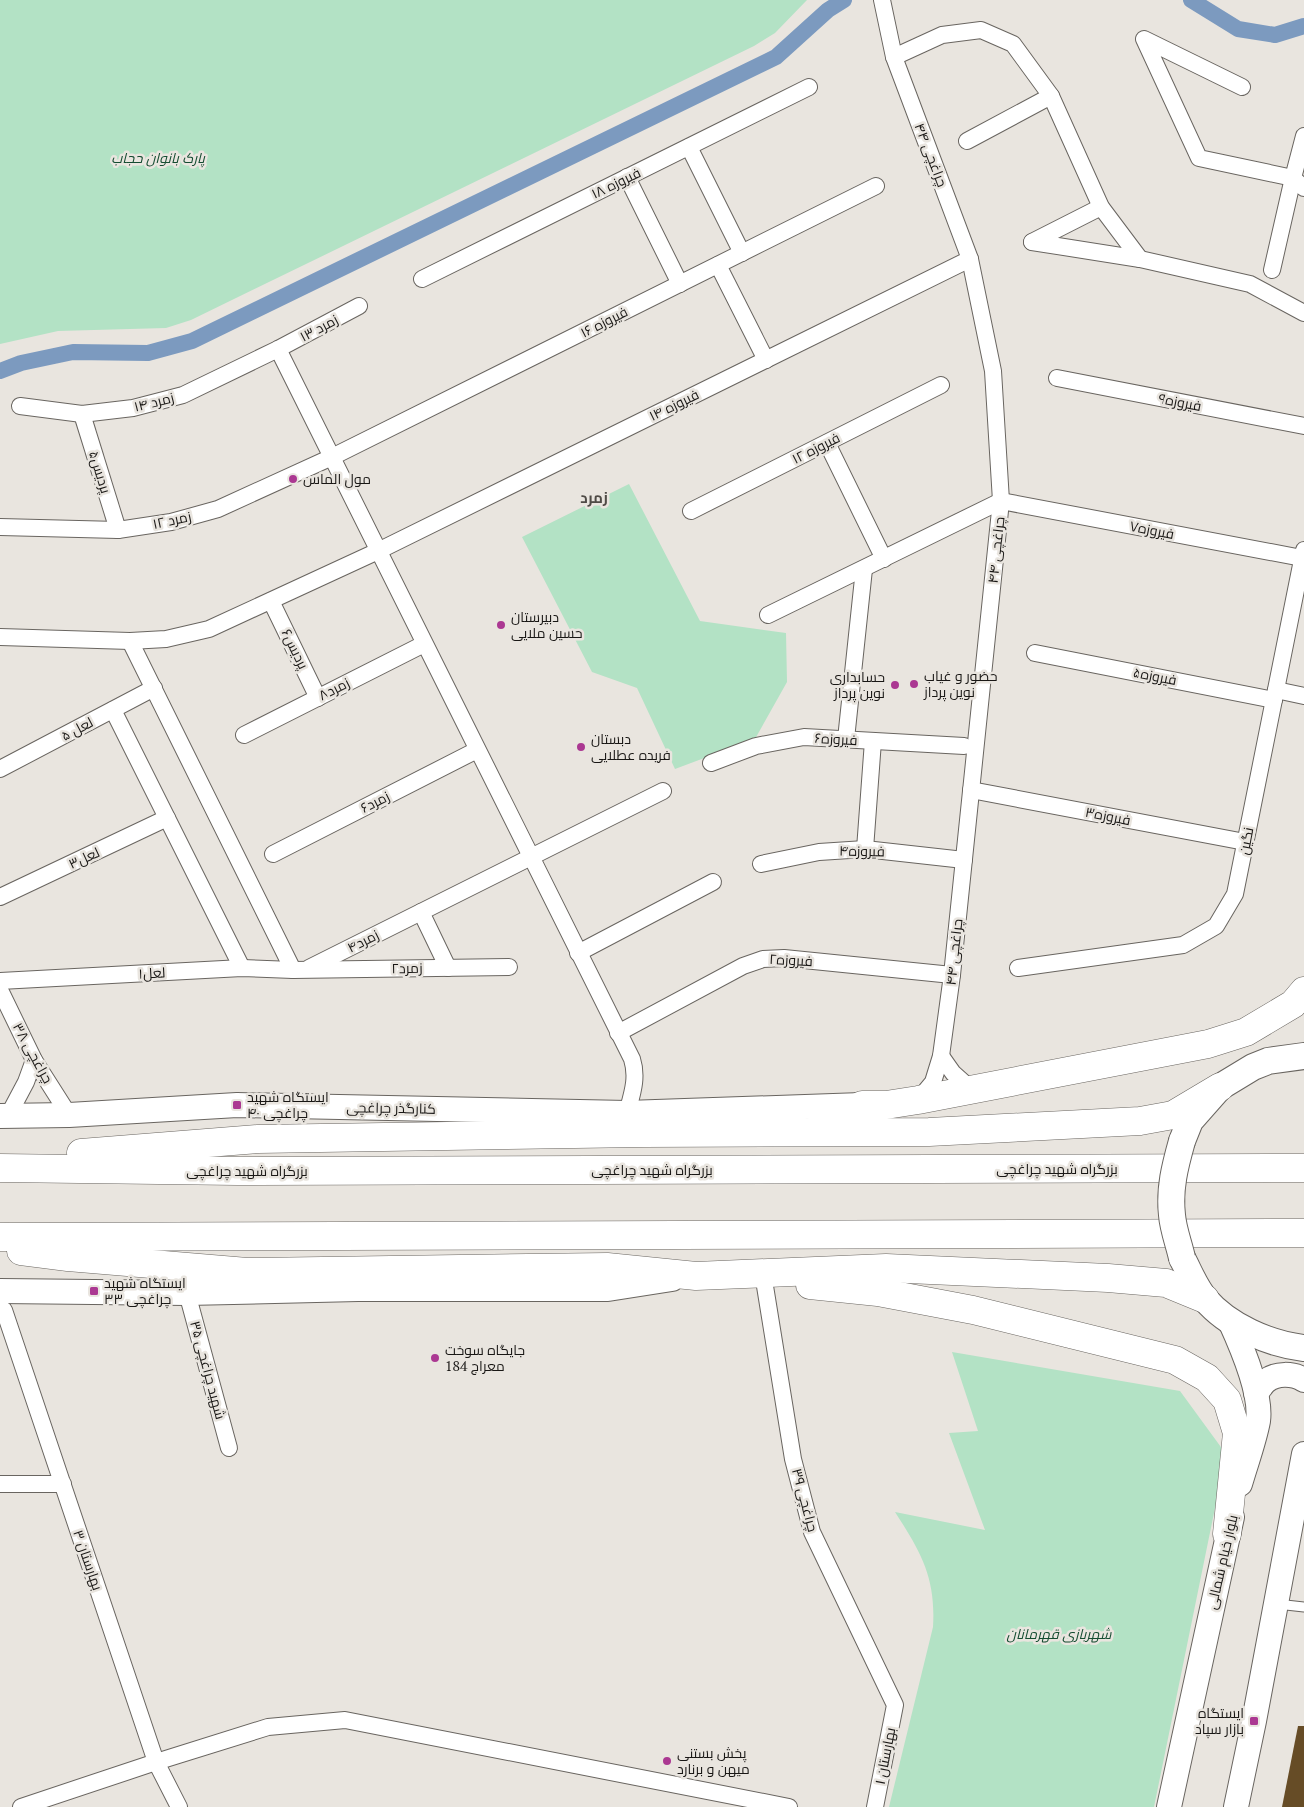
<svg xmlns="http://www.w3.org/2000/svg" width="1304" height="1807" font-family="'PT Serif',Cairo,serif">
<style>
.green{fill:#b3e2c5}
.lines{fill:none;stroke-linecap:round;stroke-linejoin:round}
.canal{stroke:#7c9abf;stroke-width:16}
.building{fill:#664c26}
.lane-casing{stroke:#696560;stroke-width:11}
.street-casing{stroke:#696560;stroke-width:18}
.secondary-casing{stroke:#696560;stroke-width:26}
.primary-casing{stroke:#696560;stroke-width:28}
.highway-casing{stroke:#696560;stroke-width:29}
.lane{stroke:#fff;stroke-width:9}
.street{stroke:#fff;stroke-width:16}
.secondary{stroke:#fff;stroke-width:24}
.primary{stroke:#fff;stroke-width:26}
.highway{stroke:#fff;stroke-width:28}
.primary-bridge-casing{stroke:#696560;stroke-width:28;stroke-linecap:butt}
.primary-bridge{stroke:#fff;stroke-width:26}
.poi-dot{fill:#ab3892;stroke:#e9e5df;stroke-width:2}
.labels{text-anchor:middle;stroke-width:5;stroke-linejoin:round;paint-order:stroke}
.street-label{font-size:14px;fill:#191715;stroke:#e9e5df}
.park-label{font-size:14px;font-style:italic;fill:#144c31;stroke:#e9e5df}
.poi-label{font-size:14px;fill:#191715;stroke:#e9e5df;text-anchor:start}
.neighbourhood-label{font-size:15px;font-weight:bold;fill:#4f4b46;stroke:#e9e5df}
</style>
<rect width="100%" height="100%" fill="#e9e5df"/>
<g class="green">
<path d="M0 0H807L775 33 754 46 191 320 166 328 58 331 0 344Z"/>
<path d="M629 484 700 621 786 633 787 682 755 739 675 769 637 688 592 672 522 537Z"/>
<path d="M952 1352 1180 1391 1226 1454 1154 1807H889L933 1627C936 1578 921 1552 895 1512L985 1530 949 1433 978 1431Z"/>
</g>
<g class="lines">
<g class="canal">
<path d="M1191 0 1238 29 1275 35 1304 26"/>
<path d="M0 371 21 363 73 352 148 353 192 341 776 57 828 10 844 0"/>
</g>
</g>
<path class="building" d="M1298 1726H1304V1807H1282Z"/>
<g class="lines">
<defs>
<path id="lane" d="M1277 1604 1304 1607"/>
<g id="street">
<path d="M882 0 894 57 970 259 993 371 1001 501 952 975 941 1056 933 1082 918 1100"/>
<path d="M894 57 942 35 981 30 1013 44 1051 96 1101 207 1140 259"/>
<path d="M1242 87 1144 39 1199 158 1293 178 1304 188"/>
<path d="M967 141 1051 96"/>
<path d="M689 147 742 253"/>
<path d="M627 177 680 284"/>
<path d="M1032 242 1140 259 1250 284 1304 313"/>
<path d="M1032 242 1101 207"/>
<path d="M718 265 766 360"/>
<path d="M1272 270 1293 178 1304 136"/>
<path d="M422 279 809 87"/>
<path d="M278 349 632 1059C638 1078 632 1094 627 1113"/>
<path d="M1057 378 1304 426"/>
<path d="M20 406 82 414 133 408 183 395 278 349 359 306"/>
<path d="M82 414 118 530"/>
<path d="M827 443 884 559"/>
<path d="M691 511 941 385"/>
<path d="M0 527 118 530 171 522 218 509 332 457 876 186"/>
<path d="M271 601 318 698"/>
<path d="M768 615 1001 501 1302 558"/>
<path d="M0 637 130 641 166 639 209 629 378 551 970 259"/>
<path d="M130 641 293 970"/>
<path d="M1035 653 1274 700"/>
<path d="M1276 690 1304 696"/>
<path d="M113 710 242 968"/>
<path d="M244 735 424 644"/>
<path d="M846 739 864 569"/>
<path d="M711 763 756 746 804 737 964 746"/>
<path d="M0 769 154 688"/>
<path d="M971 790 1245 842"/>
<path d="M865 849 873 741"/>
<path d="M273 854 477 750"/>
<path d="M761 864 819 852 865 849 964 860"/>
<path d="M0 897 167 818"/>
<path d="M421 912 448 968"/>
<path d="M578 953 713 882"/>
<path d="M309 968 663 791"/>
<path d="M1018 968 1183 945 1216 926 1235 894 1304 550"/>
<path d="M0 981 242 968 293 970 509 967"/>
<path d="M0 990 34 1060 69 1115"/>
<path d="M618 1033 743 966 763 959 784 958 952 975"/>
<path d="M941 1056 953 1073 972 1090"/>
<path d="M8 1116 26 1082 34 1060"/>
<path d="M764 1280 793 1459 812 1532 895 1705 875 1807"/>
<path d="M187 1293 229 1448"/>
<path d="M4 1310 156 1762 179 1807"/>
<path d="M0 1484H63"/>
<path d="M21 1807 156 1762 268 1727 345 1720 789 1807"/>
</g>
<g id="secondary">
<path d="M0 1116 69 1115 237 1105 627 1113 862 1105"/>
<path d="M0 1291 187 1293 358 1289H608L672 1279"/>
<path d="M1230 1321C1241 1345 1262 1394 1258 1421 1254 1442 1246 1463 1240 1484"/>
<path d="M1256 1393C1259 1390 1262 1384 1266 1381 1276 1373 1293 1373 1304 1380"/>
<path d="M1169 1807 1232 1517"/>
<path d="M1236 1807 1254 1721 1304 1454"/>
</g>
<g id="primary">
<path d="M1182 1141 1190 1121 1220 1087 1253 1067 1268 1061 1304 1056"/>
<path d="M1182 1258C1189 1271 1195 1287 1205 1299 1228 1326 1269 1344 1304 1348"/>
</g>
<g id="highway">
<path d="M814 1131 862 1105H886L918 1100 1208 1044 1246 1032 1293 1004 1304 991"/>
<path d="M81 1153 258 1139 642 1133 929 1132 1140 1121 1173 1115 1220 1087"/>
<path d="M0 1168 237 1171 1304 1168"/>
<path d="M0 1237 1304 1233"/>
<path d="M21 1251 68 1257 247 1272 607 1267 696 1276 886 1268 1108 1278 1166 1283 1205 1299"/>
<path d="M810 1285 878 1292 973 1310 1175 1360 1207 1378 1227 1400 1237 1433 1227 1534"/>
</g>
</defs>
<use href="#lane" class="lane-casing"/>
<use href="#street" class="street-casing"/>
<use href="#secondary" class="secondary-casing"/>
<use href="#primary" class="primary-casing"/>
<use href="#highway" class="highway-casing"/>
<use href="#lane" class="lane"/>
<use href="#street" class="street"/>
<use href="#secondary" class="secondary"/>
<use href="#primary" class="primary"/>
<use href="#highway" class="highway"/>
<defs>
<path id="primary-bridge" d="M1182 1141C1175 1166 1169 1189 1172 1215 1173 1229 1179 1244 1182 1258"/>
</defs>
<use href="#primary-bridge" class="primary-bridge-casing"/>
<use href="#primary-bridge" class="primary-bridge"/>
</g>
<g class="poi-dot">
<circle cx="293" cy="479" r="5"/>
<circle cx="501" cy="625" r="5"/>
<circle cx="914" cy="684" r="5"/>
<circle cx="895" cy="685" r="5"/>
<circle cx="581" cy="747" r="5"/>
<rect x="232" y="1100" width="10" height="10" rx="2.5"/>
<rect x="89" y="1286" width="10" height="10" rx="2.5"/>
<circle cx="435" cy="1358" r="5"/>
<rect x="1249" y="1716" width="10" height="10" rx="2.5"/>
<circle cx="667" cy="1761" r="5"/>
</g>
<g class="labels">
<g class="street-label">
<text transform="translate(931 155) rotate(69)" y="5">چراغچی ۴۴</text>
<text transform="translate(616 183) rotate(-26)" y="5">فیروزه ۱۸</text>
<text transform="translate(604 322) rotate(-27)" y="5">فیروزه ۱۶</text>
<text transform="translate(319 328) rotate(-28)" y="5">زمرد ۱۳</text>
<text transform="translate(154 402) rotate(-14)" y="5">زمرد ۱۴</text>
<text transform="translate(1180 402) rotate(11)" y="5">فیروزه۹</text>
<text transform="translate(674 405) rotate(-26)" y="5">فیروزه ۱۴</text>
<text transform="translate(816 448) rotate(-27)" y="5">فیروزه ۱۲</text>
<text transform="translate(100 472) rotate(73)" y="5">پردیس۵</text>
<text transform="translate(172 520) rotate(-12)" y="5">زمرد ۱۲</text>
<text transform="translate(1152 530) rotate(11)" y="5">فیروزه۷</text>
<text transform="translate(996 550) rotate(-84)" y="5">چراغچی ۴۴</text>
<text transform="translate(295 649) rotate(64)" y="5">پردیس۶</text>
<text transform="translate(1155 676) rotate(11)" y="5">فیروزه۵</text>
<text transform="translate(334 689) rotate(-27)" y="5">زمرد۸</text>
<text transform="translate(77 729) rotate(-28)" y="5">لعل ۵</text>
<text transform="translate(836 739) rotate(3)" y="5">فیروزه۶</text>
<text transform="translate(375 802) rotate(-27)" y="5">زمرد۶</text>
<text transform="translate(1108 816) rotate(11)" y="5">فیروزه۳</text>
<text transform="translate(1246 841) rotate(-79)" y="5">نگین</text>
<text transform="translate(862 851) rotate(1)" y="5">فیروزه۴</text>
<text transform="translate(84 858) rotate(-25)" y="5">لعل۳</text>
<text transform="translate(363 941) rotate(-27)" y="5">زمرد۴</text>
<text transform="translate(954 952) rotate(-84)" y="5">چراغچی ۴۴</text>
<text transform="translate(791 960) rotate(3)" y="5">فیروزه۲</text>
<text transform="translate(407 968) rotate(-1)" y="5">زمرد۲</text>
<text transform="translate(152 973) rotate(-3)" y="5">لعل۱</text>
<text transform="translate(33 1053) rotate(61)" y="5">چراغچی ۳۸</text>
<text transform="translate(391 1108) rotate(1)" y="5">کنارگذر چراغچی</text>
<text x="1057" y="1174">بزرگراه شهید چراغچی</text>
<text x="652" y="1175">بزرگراه شهید چراغچی</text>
<text x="247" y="1176">بزرگراه شهید چراغچی</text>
<text transform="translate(208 1370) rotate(75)" y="5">شهید چراغچی ٣۵</text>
<text transform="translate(805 1500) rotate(75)" y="5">چراغچی ۳۹</text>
<text transform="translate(88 1560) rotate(71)" y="5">بهارستان ۳</text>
<text transform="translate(1222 1562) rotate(-77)" y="5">بلوار خیام شمالی</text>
<text transform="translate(885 1756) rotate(-79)" y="5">بهارستان ۱</text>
</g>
<g class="park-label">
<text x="158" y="163">پارک بانوان حجاب</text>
<text x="1059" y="1639">شهربازی قهرمانان</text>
</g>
<g class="poi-label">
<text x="303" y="484">مول الماس</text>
<text x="511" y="622">دبیرستان<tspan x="511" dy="16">حسین ملایی</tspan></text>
<text x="924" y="681">حضور و غیاب<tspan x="924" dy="16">نوین پرداز</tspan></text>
<text x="885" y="682" text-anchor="end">حسابداری<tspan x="885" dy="16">نوین پرداز</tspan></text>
<text x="591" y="744">دبستان<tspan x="591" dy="16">فریده عطلایی</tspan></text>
<text x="247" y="1102">ایستگاه شهید<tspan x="247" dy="16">چراغچی ۴۰</tspan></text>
<text x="104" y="1288">ایستگاه شهید<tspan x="104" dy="16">چراغچی ۳۳</tspan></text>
<text x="445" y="1355">جایگاه سوخت<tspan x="445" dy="16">184 معراج</tspan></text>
<text x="1244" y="1718" text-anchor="end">ایستگاه<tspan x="1244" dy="16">بازار سپاد</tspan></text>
<text x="677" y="1758">پخش بستنی<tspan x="677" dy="16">میهن و برنارد</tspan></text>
</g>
<g class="neighbourhood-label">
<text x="594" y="503">زمرد</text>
</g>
</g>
</svg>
